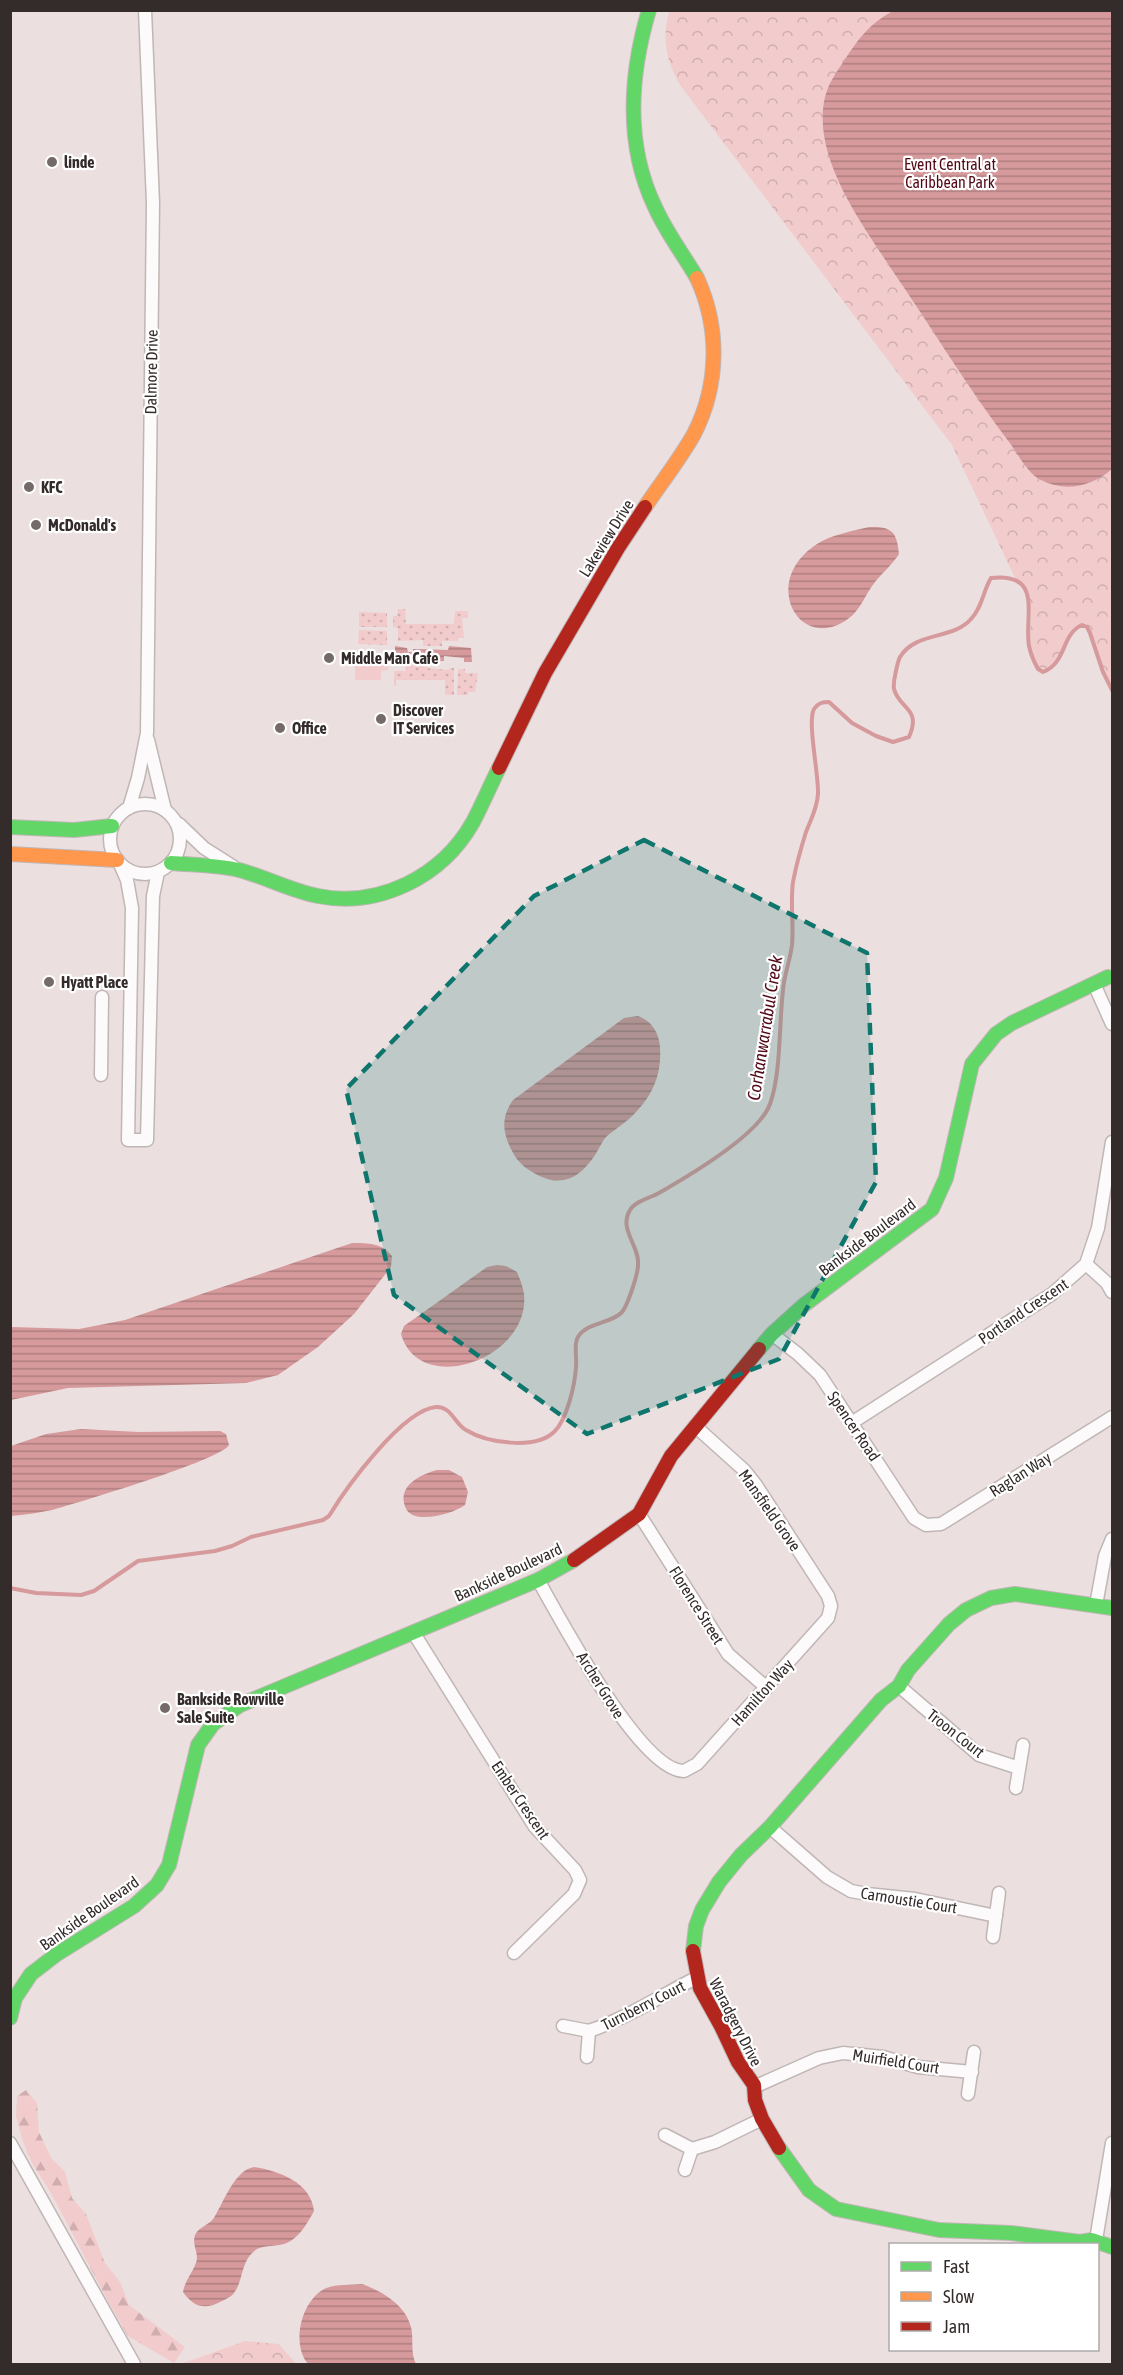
<svg xmlns="http://www.w3.org/2000/svg" width="1123" height="2375" font-family="'Asap Condensed',sans-serif">
<style>
.grass{fill:#f2cbcc}
.forest{fill:url(#forest-firs)}
.park{fill:url(#park-crowns)}
.garden{fill:url(#garden-dots)}
.water{fill:url(#water-rules)}
.lines{fill:none;stroke-linecap:round;stroke-linejoin:round}
.stream{stroke:#d69a9c;stroke-width:4}
.street-casing{stroke:#c0b6b6;stroke-width:15}
.fast-casing{stroke:#c0b6b6;stroke-width:16}
.slow-casing{stroke:#c0b6b6;stroke-width:16}
.jam-casing{stroke:#c0b6b6;stroke-width:16}
.street{stroke:#fcfafa;stroke-width:12}
.fast{stroke:#63d668;stroke-width:14}
.slow{stroke:#ff974d;stroke-width:14}
.jam{stroke:#b3261e;stroke-width:14}
.marked{fill:#0f766e;fill-opacity:0.2;stroke:#0f766e;stroke-width:4.5;stroke-dasharray:12 8;stroke-linejoin:round}
.poi-dot{fill:#746a6a;stroke:#fff;stroke-width:2}
.labels{text-anchor:middle;stroke-width:4.5;stroke-linejoin:round;paint-order:stroke}
.poi-label{font-size:16px;font-weight:bold;fill:#342b2b;stroke:#fff;text-anchor:start}
.park-label{font-size:16px;fill:#520816;stroke:#fff}
.street-label{font-size:16px;fill:#342b2b;stroke:#fff}
.water-label{font-size:18px;font-style:italic;fill:#520816;stroke:#fff}
</style>
<defs>
<pattern id="forest-firs" width="22" height="20" patternUnits="userSpaceOnUse" patternTransform="scale(1.5)"><rect width="22" height="20" fill="#f2cbcc"/><path d="M5 1l3.5 6h-7zM16 11l3.5 6h-7z" fill="#d0aeaf"/></pattern>
<pattern id="park-crowns" width="20" height="18" patternUnits="userSpaceOnUse" patternTransform="scale(1.5)"><rect width="20" height="18" fill="#f2cbcc"/><path d="M2 6a3 3 0 1 1 6 0M12 15a3 3 0 1 1 6 0" fill="none" stroke="#d0aeaf"/></pattern>
<pattern id="garden-dots" width="8" height="8" patternUnits="userSpaceOnUse" patternTransform="scale(1.5)"><rect width="8" height="8" fill="#f2cbcc"/><path d="M2 2h.1M6 6h.1" fill="none" stroke="#d0aeaf" stroke-width="1.8" stroke-linecap="round"/></pattern>
<pattern id="water-rules" width="6" height="5" patternUnits="userSpaceOnUse" patternTransform="scale(1.5)"><rect width="6" height="5" fill="#d69a9c"/><path d="M0 2.5h6" fill="none" stroke="#ae7e7f"/></pattern>
</defs>
<rect width="100%" height="100%" fill="#ecdfdf"/>
<path class="grass" d="M355 656 383 658V661H388V670L381 671V680H355Z"/>
<path class="forest" d="M26 2090 37 2103 39 2132 51 2158 65 2172 72 2198 86 2214 105 2263 120 2282 129 2305 185 2347 174 2363 128 2336 110 2305 51 2193 32 2163 22 2139 16 2116 17 2096Z"/>
<g class="park">
<path d="M670 10 1112 11V690L1103 672 1090 633 1087 627 1082 626C1061 634 1067 663 1043 672L1038 669C1022 640 1038 611 1026 590 1024 586 1019 583 1016 580L952 445 680 85C666 61 661 37 670 10Z"/>
<path d="M245 2341 279 2344 296 2364H181Z"/>
</g>
<g class="garden">
<path d="M398 609H405L406 624H454L455 611H468V618H462L464 638H458V641H442V646H423V640L398 641V628L393 627V616H397Z"/>
<path d="M359 612 387 613V627H359Z"/>
<path d="M359 630 387 631V645L358 644Z"/>
<path d="M406 662H426L427 668 449 670V668H454V695H445V680H396V686H394V671H406Z"/>
<path d="M458 669H465V673H478L475 692H468V695H457Z"/>
</g>
<g class="water">
<path d="M895 10 1112 11V469C1092 486 1066 493 1041 480 1029 474 1020 458 1012 446 989 416 968 385 947 353 929 325 911 298 892 270 862 224 811 156 825 97 828 84 837 71 844 61 858 39 871 22 895 10Z"/>
<path d="M869 527C892 526 897 532 899 554 892 565 883 572 875 582 864 596 861 611 845 621 798 651 760 581 817 544 831 535 852 531 869 527Z"/>
<path d="M395 646 407 648 408 652H413V649L448 650 449 646 471 648 472 662H464V658L444 656V661H435L434 656 395 655Z"/>
<path d="M638 1016C652 1021 659 1033 660 1047 662 1077 651 1099 629 1119 622 1125 614 1130 607 1136 602 1141 599 1149 595 1155 582 1175 565 1187 542 1177 529 1171 518 1164 512 1151 502 1132 501 1117 513 1100L624 1018Z"/>
<path d="M352 1243C368 1243 382 1243 392 1256L391 1267 354 1314 318 1347 278 1375 246 1383 68 1388 11 1400V1327L79 1329 125 1320Z"/>
<path d="M497 1265 506 1266 517 1272C520 1279 523 1287 524 1294 531 1359 419 1398 401 1334L404 1326 487 1267Z"/>
<path d="M81 1429 139 1432 220 1431 226 1434 229 1445C221 1460 77 1503 52 1510 38 1513 24 1515 11 1516V1446L46 1434Z"/>
<path d="M437 1470H449L462 1477 468 1492 465 1505C454 1513 424 1522 411 1514 407 1512 405 1507 404 1503 400 1484 422 1474 437 1470Z"/>
<path d="M254 2167C279 2171 311 2182 314 2211 306 2225 297 2243 279 2245 272 2246 263 2246 257 2249 240 2260 244 2280 234 2293 231 2297 226 2299 222 2301 206 2310 194 2308 183 2292 185 2279 196 2269 197 2258 197 2250 192 2243 195 2235 199 2226 211 2225 215 2216 224 2201 235 2170 254 2167Z"/>
<path d="M362 2284C381 2291 405 2304 411 2327 414 2339 410 2352 416 2364H308C291 2344 301 2302 324 2289 335 2284 350 2285 362 2284Z"/>
</g>
<g class="lines">
<path class="stream" d="M10 1588 36 1593 81 1595 94 1591 138 1561 215 1551 232 1546 251 1537 323 1520 329 1516C346 1488 402 1410 436 1407 451 1406 455 1424 466 1430 487 1443 535 1450 554 1432 567 1420 575 1384 576 1367 577 1358 574 1347 577 1339 583 1323 610 1324 621 1313 627 1308 638 1274 638 1265 640 1246 618 1229 630 1210 635 1201 650 1198 659 1193 687 1177 759 1135 770 1104 781 1074 779 1024 783 990 784 975 790 961 792 945 794 925 790 903 793 882 796 866 801 848 806 832 811 819 817 809 818 794 819 775 807 722 814 709 818 703 822 702 829 702L852 723 876 736 893 742 909 737C922 708 899 709 894 689 893 683 895 676 896 671 897 666 898 661 900 657 916 631 953 640 971 619 982 608 983 591 991 578 1044 572 1024 616 1029 646 1031 655 1034 662 1038 669L1043 672C1067 663 1061 634 1082 625L1087 627 1090 633 1103 672 1112 690"/>
<defs>
<g id="street">
<path d="M148 740 165 810"/>
<circle cx="145" cy="839" r="35"/>
<path d="M129 808 138 778 147 733 153 203 145 10"/>
<path d="M179 824 204 848 234 867"/>
<path d="M120 864 127 880 132 908 128 1140H147L153 896 158 872"/>
<path d="M1094 984 1112 1024"/>
<path d="M101 1075 102 997"/>
<path d="M1086 1264 1107 1283 1112 1292"/>
<path d="M772 1334 798 1354 820 1375 914 1518 926 1525 941 1524 1112 1417"/>
<path d="M853 1422 1052 1294 1086 1264 1098 1228 1112 1142"/>
<path d="M639 1514 728 1654 767 1688"/>
<path d="M538 1580C560 1618 640 1771 684 1771L697 1764 828 1618 831 1606 828 1596 756 1485 744 1470 695 1426"/>
<path d="M1096 1605 1105 1556 1112 1539"/>
<path d="M413 1632 535 1827 575 1870 580 1880 574 1894 514 1953"/>
<path d="M899 1686 979 1755 1019 1768"/>
<path d="M1016 1788 1023 1745"/>
<path d="M771 1828 827 1877 851 1891 867 1894 915 1899 996 1916"/>
<path d="M993 1937 999 1893"/>
<path d="M563 2026 589 2031 587 2057"/>
<path d="M589 2031C627 2018 660 1996 696 1978"/>
<path d="M754 2087 819 2058 843 2053 883 2057 918 2067 972 2072"/>
<path d="M968 2094 974 2052"/>
<path d="M665 2135 692 2149 685 2170"/>
<path d="M10 2143 134 2364"/>
<path d="M692 2149 715 2142 762 2119"/>
<path d="M1096 2240 1112 2143"/>
</g>
<g id="fast">
<path d="M649 10C630 74 625 145 655 207 666 232 683 254 697 278"/>
<path d="M10 827 74 830 112 826"/>
<path d="M171 863C194 865 217 865 239 870 266 877 291 891 318 896 379 908 442 877 473 822 482 805 490 786 499 768"/>
<path d="M759 1349 772 1334 804 1305 932 1209 946 1178 972 1064 996 1034 1012 1023 1108 977"/>
<path d="M693 1951 696 1926 702 1910 719 1882 741 1855 770 1827 881 1700 899 1686 908 1670 949 1624 966 1610 991 1598 1015 1594 1112 1608"/>
<path d="M10 2018 15 1998 31 1974 57 1954 134 1906 157 1885 169 1865 198 1745 213 1724 240 1705 538 1580 574 1560"/>
<path d="M779 2148 809 2190 836 2209 939 2230 1011 2233 1080 2242 1092 2240 1112 2247"/>
</g>
<g id="slow">
<path d="M645 507C661 483 680 459 694 434 719 385 720 328 697 278"/>
<path d="M10 854 117 860"/>
</g>
<g id="jam">
<path d="M499 768 545 673 618 548 645 507"/>
<path d="M574 1560 639 1514 671 1456 759 1349"/>
<path d="M693 1951 700 1988 721 2026 738 2062 754 2085 755 2100 762 2119 779 2148"/>
</g>
</defs>
<use href="#street" class="street-casing"/>
<use href="#fast" class="fast-casing"/>
<use href="#slow" class="slow-casing"/>
<use href="#jam" class="jam-casing"/>
<use href="#street" class="street"/>
<use href="#fast" class="fast"/>
<use href="#slow" class="slow"/>
<use href="#jam" class="jam"/>
</g>
<path class="marked" d="M644 840 867 953 876 1182 779 1359 587 1434 394 1295 346 1089 534 896Z"/>
<g class="poi-dot">
<circle cx="52" cy="162" r="6"/>
<circle cx="29" cy="487" r="6"/>
<circle cx="36" cy="525" r="6"/>
<circle cx="329" cy="658" r="6"/>
<circle cx="381" cy="719" r="6"/>
<circle cx="280" cy="728" r="6"/>
<circle cx="49" cy="982" r="6"/>
<circle cx="165" cy="1708" r="6"/>
</g>
<g class="labels">
<g class="poi-label">
<text x="64" y="168">linde</text>
<text x="41" y="493">KFC</text>
<text x="48" y="531">McDonald's</text>
<text x="341" y="664">Middle Man Cafe</text>
<text x="393" y="716">Discover<tspan x="393" dy="18">IT Services</tspan></text>
<text x="292" y="734">Office</text>
<text x="61" y="988">Hyatt Place</text>
<text x="177" y="1705">Bankside Rowville<tspan x="177" dy="18">Sale Suite</tspan></text>
</g>
<g class="park-label">
<text x="950" y="170">Event Central at<tspan x="950" dy="18">Caribbean Park</tspan></text>
</g>
<g class="street-label">
<text transform="translate(151 372) rotate(-89)" y="6">Dalmore Drive</text>
<text transform="translate(606 538) rotate(-58)" y="6">Lakeview Drive</text>
<text transform="translate(867 1237) rotate(-37)" y="6">Bankside Boulevard</text>
<text transform="translate(1023 1311) rotate(-34)" y="6">Portland Crescent</text>
<text transform="translate(854 1426) rotate(56)" y="6">Spencer Road</text>
<text transform="translate(1020 1474) rotate(-32)" y="6">Raglan Way</text>
<text transform="translate(770 1510) rotate(55)" y="6">Mansfield Grove</text>
<text transform="translate(508 1572) rotate(-25)" y="6">Bankside Boulevard</text>
<text transform="translate(697 1605) rotate(58)" y="6">Florence Street</text>
<text transform="translate(601 1685) rotate(58)" y="6">Archer Grove</text>
<text transform="translate(762 1692) rotate(-48)" y="6">Hamilton Way</text>
<text transform="translate(956 1733) rotate(38)" y="6">Troon Court</text>
<text transform="translate(521 1800) rotate(56)" y="6">Ember Crescent</text>
<text transform="translate(909 1900) rotate(9)" y="6">Carnoustie Court</text>
<text transform="translate(89 1913) rotate(-35)" y="6">Bankside Boulevard</text>
<text transform="translate(643 2005) rotate(-27)" y="6">Turnberry Court</text>
<text transform="translate(736 2022) rotate(63)" y="6">Waradgery Drive</text>
<text transform="translate(896 2061) rotate(9)" y="6">Muirfield Court</text>
</g>
<g class="water-label">
<text transform="translate(765 1028) rotate(-81)" y="6">Corhanwarrabul Creek</text>
</g>
</g>
<rect width="1123" height="2375" fill="none" stroke="#342b2b" stroke-width="24"/>
<rect x="889" y="2243" width="210" height="108" fill="#ffffff" stroke="#aeaaaa" stroke-width="1.5"/>
<rect x="901" y="2262" width="30" height="9" fill="#63d668" stroke="#aeaaaa" stroke-width="1.5"/>
<text x="943" y="2273" font-size="18" fill="#342b2b">Fast</text>
<rect x="901" y="2292" width="30" height="9" fill="#ff974d" stroke="#aeaaaa" stroke-width="1.5"/>
<text x="943" y="2303" font-size="18" fill="#342b2b">Slow</text>
<rect x="901" y="2322" width="30" height="9" fill="#b3261e" stroke="#aeaaaa" stroke-width="1.5"/>
<text x="943" y="2333" font-size="18" fill="#342b2b">Jam</text>
</svg>
